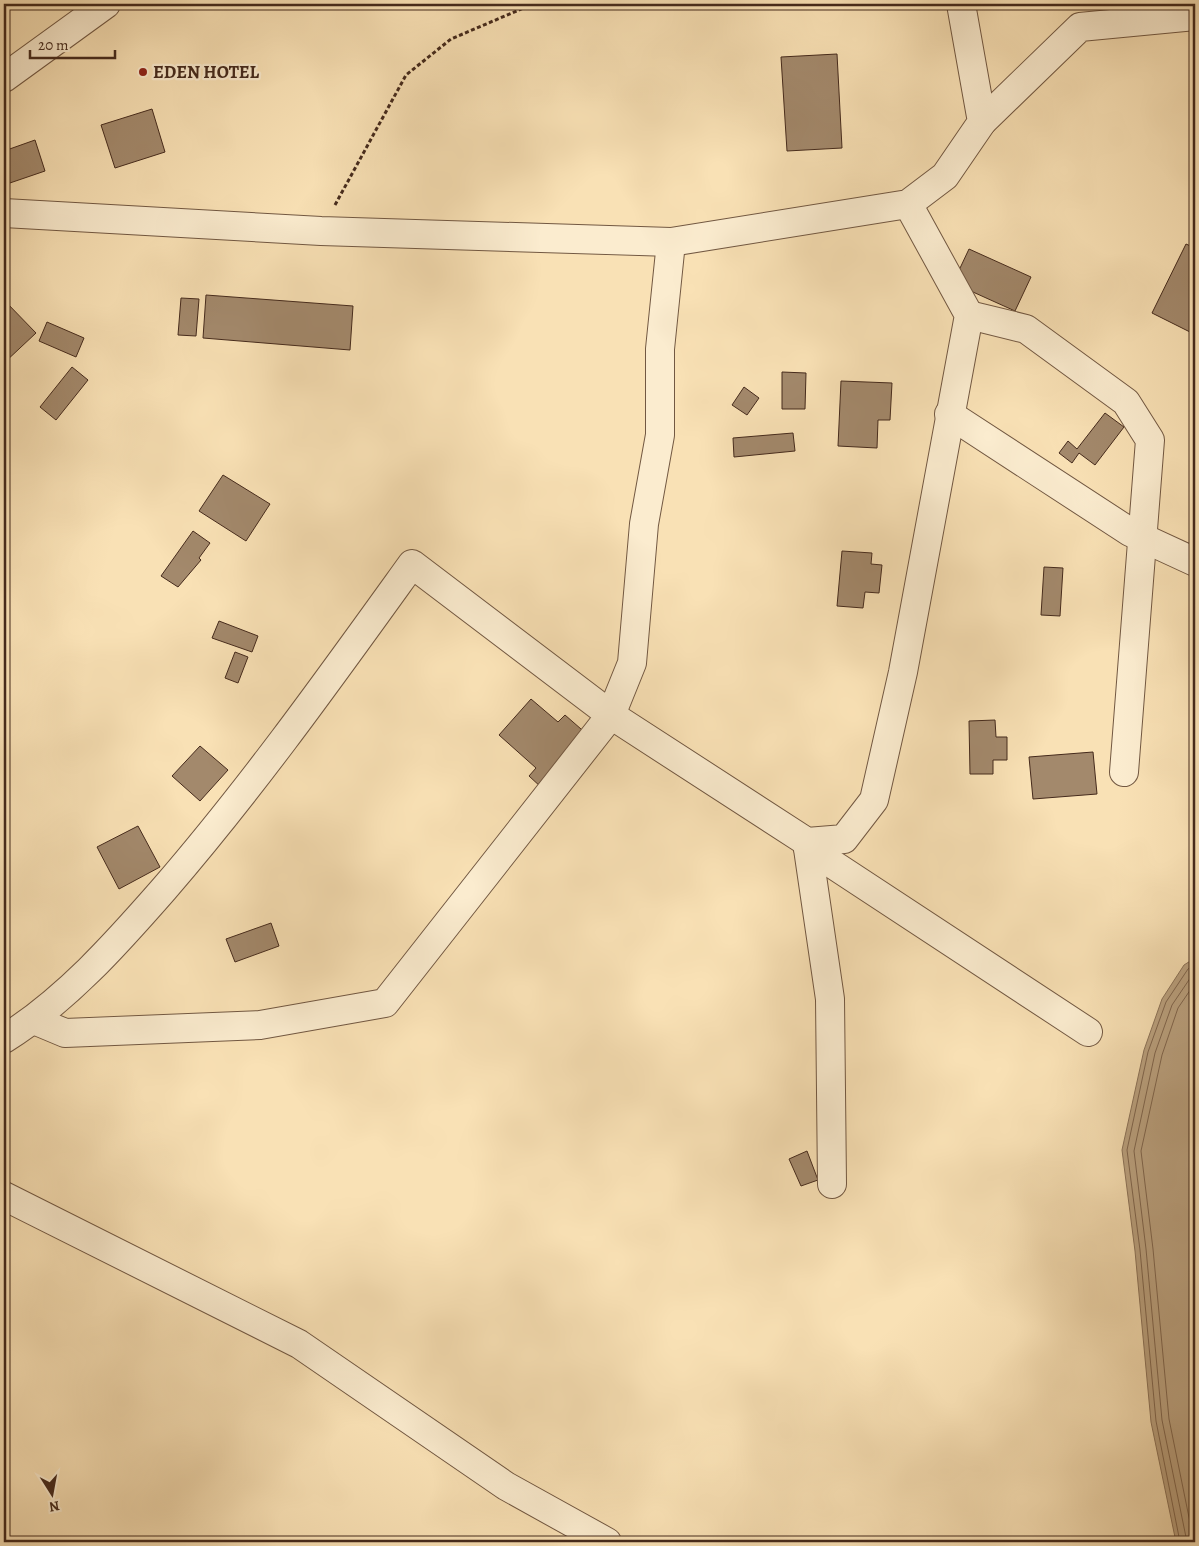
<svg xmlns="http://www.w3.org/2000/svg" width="1199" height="1546" font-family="Alegreya,serif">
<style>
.water{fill:#bca381;stroke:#8c7359}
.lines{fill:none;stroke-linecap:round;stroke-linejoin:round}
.shore{stroke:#80664e;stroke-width:1}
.building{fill:#a3896c;stroke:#452a1c}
.street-casing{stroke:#725842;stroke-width:30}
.path{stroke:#452a1c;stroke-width:3;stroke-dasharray:4 2.5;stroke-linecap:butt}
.street{stroke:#fbeccf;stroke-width:28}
.poi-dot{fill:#8f2418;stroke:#fbeccf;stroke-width:2}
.labels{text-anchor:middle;stroke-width:4.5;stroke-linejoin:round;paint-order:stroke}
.poi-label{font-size:18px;font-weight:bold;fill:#452a1c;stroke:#fbeccf;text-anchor:start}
</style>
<rect width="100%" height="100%" fill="#f9e1b5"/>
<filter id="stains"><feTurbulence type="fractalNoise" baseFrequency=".004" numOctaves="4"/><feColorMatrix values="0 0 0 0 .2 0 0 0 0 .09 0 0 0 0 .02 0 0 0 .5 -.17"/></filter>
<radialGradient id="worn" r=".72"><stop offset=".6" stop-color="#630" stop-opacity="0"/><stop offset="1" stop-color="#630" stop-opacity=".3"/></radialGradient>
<path class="water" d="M1195 958V1542H1176L1151 1422 1135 1251 1122 1150 1144 1050 1162 999 1184 965Z"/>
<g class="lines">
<g class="shore">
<path d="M1180 1542 1156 1421 1140 1250 1127 1150 1148 1052 1166 1002 1188 969 1195 964"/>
<path d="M1187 1542 1162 1420 1146 1249 1134 1151 1155 1053 1172 1005 1195 971"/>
<path d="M1194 1542 1169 1419 1153 1249 1141 1151 1162 1055 1178 1008 1195 983"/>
</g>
</g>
<g class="building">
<path d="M837 54 842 148 787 151 781 57Z"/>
<path d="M152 109 165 152 115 168 101 125Z"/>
<path d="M35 140 45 171 4 185V151Z"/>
<path d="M1186 244 1195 248 1194 334 1152 313Z"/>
<path d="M969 249 1031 277 1015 311 953 283Z"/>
<path d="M206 295 353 306 350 350 203 338Z"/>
<path d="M181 298 199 299 196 336 178 335Z"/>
<path d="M4 300 36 333 4 363Z"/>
<path d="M47 322 84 338 76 357 39 341Z"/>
<path d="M72 367 88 380 56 420 40 407Z"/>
<path d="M782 372 806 373 805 409H782Z"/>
<path d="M841 381 892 383 890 420H878L877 448 838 446Z"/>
<path d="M744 387 759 398 747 415 732 405Z"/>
<path d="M1105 413 1124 427 1095 465 1079 453 1072 463 1059 453 1068 441 1077 449Z"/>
<path d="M793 433 795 451 734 457 733 438Z"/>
<path d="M223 475 270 504 246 541 199 511Z"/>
<path d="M193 531 210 543 199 558 201 560 178 587 161 576Z"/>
<path d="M842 551 872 553 871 564 882 565 879 593 865 592 863 608 837 606Z"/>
<path d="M1044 567 1063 568 1060 616 1041 615Z"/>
<path d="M219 621 258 636 252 652 212 638Z"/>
<path d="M235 652 248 657 238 683 225 678Z"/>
<path d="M531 699 558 722 565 715 589 736 542 788 529 776 536 768 499 735Z"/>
<path d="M995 720 996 737H1007V760H993V774H970L969 721Z"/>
<path d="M200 746 228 770 200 801 172 776Z"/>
<path d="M1093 752 1097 794 1033 799 1029 757Z"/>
<path d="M138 826 160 867 119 889 97 847Z"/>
<path d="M271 923 279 946 235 962 226 939Z"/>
<path d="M807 1151 818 1180 801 1186 789 1159Z"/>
</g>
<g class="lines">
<defs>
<g id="street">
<path d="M4 78 106 4"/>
<path d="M982 122 1080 27 1195 16"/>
<path d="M4 213 321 231 671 242 908 204 945 176 982 122 961 4"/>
<path d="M969 315 1026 329 1126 402 1150 440 1124 772"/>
<path d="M949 414 1130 532 1195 562"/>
<path d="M807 842 830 999 832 1184"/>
<path d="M808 848 1088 1032"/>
<path d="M34 1020 65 1033 260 1025 385 1003 611 715 632 663 644 524 660 435V349L671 242"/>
<path d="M4 1039C66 1000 115 945 164 889 253 786 332 675 412 564L611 715 807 842 844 839 874 800 903 672 969 315 908 204"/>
<path d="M4 1196 299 1344 506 1486 607 1542"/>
</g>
</defs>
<use href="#street" class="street-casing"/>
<path class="path" d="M335 205 406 75 451 39 533 4"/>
<use href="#street" class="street"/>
</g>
<circle class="poi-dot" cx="143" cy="72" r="5"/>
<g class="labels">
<g class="poi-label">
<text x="153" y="78">EDEN HOTEL</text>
</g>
</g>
<rect width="1199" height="1546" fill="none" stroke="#f9e1b5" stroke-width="20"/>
<rect x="5" y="5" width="1189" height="1536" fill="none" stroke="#452a1c" stroke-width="2.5"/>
<rect x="10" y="10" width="1179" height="1526" fill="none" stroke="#452a1c"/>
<g transform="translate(52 1494) rotate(169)" stroke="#fbeccf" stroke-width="4" paint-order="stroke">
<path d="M0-4L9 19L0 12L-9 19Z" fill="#452a1c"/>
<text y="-8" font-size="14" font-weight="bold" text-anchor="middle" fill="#452a1c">N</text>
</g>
<path d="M30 50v8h85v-8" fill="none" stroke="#452a1c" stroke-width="2.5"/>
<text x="38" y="50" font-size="15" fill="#452a1c" stroke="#fbeccf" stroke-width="4" paint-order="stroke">20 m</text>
<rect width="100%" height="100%" filter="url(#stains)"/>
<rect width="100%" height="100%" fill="url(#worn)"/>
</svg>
